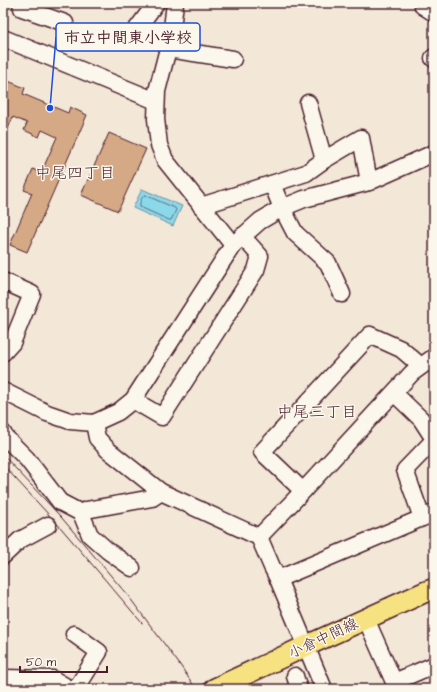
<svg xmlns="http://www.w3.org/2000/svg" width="437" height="692" font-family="'Architects Daughter','Klee One',sans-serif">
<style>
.water{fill:#8bd8ea;stroke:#718e9e}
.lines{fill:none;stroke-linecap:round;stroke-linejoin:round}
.shore{stroke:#646977;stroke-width:1}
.building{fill:#d5a886;stroke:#4a1f2b}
.minor-casing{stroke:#4a1f2b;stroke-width:19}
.major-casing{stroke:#4a1f2b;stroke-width:23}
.minor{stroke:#fbf7ec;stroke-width:16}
.major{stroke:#f7e281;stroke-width:20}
.tram{stroke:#4a1f2b;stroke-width:1}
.labels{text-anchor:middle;stroke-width:3;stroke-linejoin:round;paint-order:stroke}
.street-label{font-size:15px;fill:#4a1f2b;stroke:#fbf7ec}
.neighbourhood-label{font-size:16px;fill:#4a1f2b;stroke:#fbf7ec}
.leader{fill:none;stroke:#1d4ed8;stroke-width:1.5}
.callout-dot{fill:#1d4ed8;stroke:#fbf7ec;stroke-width:1.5}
.callout{fill:#fbf7ec;stroke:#1d4ed8;stroke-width:1.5}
.callout-label{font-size:16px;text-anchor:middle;font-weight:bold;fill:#4a1f2b}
</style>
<rect width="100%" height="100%" fill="#f3e7d8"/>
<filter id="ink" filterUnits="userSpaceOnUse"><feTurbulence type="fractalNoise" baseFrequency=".025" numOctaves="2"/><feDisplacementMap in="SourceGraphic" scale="8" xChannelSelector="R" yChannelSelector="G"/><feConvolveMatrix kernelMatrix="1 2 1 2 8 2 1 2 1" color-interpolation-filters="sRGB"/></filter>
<g filter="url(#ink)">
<path class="water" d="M142 189 182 206 173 226 133 208Z"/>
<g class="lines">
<path class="shore" d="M145 195 175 208 176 210 171 220H169L140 207C139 203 142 196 145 195Z"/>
</g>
<g class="building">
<path d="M8 81 25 88 23 94 68 113 70 107 87 115 27 252 10 245 32 193 24 190 33 169 41 173 57 137 42 130 39 137 24 130 27 123 13 117 3 140V91Z"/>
<path d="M109 133 146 149 118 211 81 195Z"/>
</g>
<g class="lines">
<defs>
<g id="minor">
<path d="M21 3 22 8 65 23"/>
<path d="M175 3 171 37 157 91 156 119 159 145 165 160 233 245"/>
<path d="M424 3 423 6 434 13"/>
<path d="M136 30 156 3"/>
<path d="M3 38 156 101"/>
<path d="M168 49 233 59"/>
<path d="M434 57 433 58 434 59"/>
<path d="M308 103 324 160"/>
<path d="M272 184 282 208 295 233 328 263 342 294"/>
<path d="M201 206 306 173 324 160 361 138 369 182"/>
<path d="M3 281 32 294 12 343 3 353"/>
<path d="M3 391 47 413 70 421 94 423 118 412 133 400 233 245 260 221 282 208 304 199 369 182 434 153"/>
<path d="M394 393 421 419 434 439"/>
<path d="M133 400 162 417 256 270 260 256 242 236"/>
<path d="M94 423 97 438 108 450 161 492 259 537 272 567 278 579 324 689"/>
<path d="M3 433 5 437 27 459 60 502 81 513 86 510 152 498 161 492"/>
<path d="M434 440 405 470 422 518 434 513"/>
<path d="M303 491 262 452 370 335 401 349 421 366"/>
<path d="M81 513 90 535 108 551 132 568"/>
<path d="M259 537 303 491 412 373 434 357"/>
<path d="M3 556 20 540 48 525"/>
<path d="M278 579 422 518"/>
<path d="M366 619 394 682"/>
<path d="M74 634 99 652 76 689"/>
<path d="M295 676 299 689"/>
<path d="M3 678 53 679 70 689"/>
<path d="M398 689 394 682 434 665"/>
</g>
<path id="major" d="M214 689 306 646 425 592 434 589"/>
</defs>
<use href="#minor" class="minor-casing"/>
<use href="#major" class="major-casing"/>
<use href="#minor" class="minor"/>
<use href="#major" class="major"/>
<g class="tram">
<path d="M3 455 61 517 129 597 180 665 196 689"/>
<path d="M3 465 61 528 142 623"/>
</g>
</g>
</g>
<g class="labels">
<g class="street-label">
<text transform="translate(323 638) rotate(-25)" y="5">小倉中間線</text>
</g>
<g class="neighbourhood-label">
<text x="75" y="178">中尾四丁目</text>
<text x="317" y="417">中尾三丁目</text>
</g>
</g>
<path class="leader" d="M50 108L56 37"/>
<circle class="callout-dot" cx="50" cy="108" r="4"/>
<rect class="callout" x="56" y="23" width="144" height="28" rx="4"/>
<g class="callout-label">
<text x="128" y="43">市立中間東小学校</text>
</g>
<rect width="437" height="692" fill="none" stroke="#fbf7ec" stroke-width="16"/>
<rect x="8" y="8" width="421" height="676" fill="none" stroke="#4a1f2b" stroke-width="1.5" filter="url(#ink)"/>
<path d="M20 666v6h87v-6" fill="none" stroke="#4a1f2b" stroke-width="2"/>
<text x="26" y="666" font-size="12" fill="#4a1f2b" stroke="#fbf7ec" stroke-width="3" paint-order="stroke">50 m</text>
</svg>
